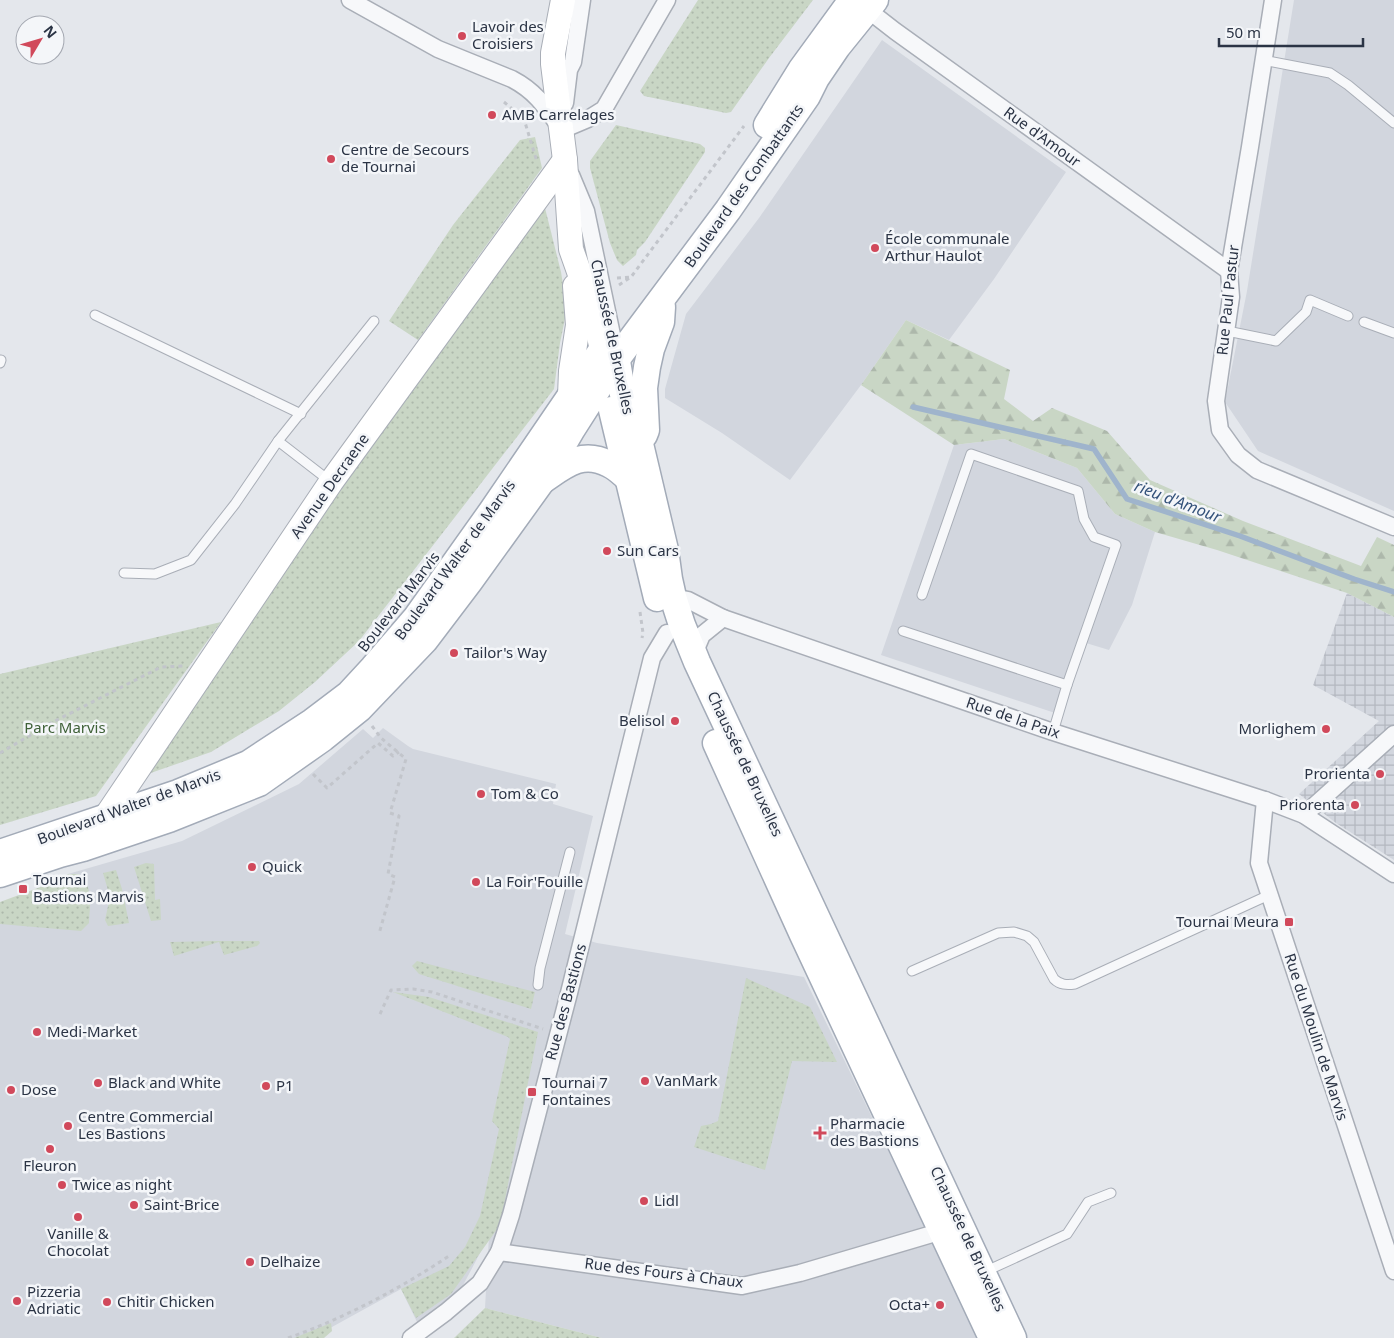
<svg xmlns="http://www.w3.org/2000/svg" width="1394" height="1338" font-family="'Noto Sans',sans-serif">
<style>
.built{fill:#d2d6de}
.industrial{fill:url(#industrial-grid)}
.grass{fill:url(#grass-dots)}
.forest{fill:url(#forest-firs)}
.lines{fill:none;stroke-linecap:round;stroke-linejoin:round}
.stream{stroke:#9fb4cc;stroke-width:5.5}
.lane-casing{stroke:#a9aeb7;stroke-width:11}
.street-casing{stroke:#a9aeb7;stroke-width:19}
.secondary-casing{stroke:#a9aeb7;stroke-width:26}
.primary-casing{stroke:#a3abb8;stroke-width:29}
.path{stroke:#c2c5cb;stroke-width:3;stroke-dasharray:4 4;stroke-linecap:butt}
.lane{stroke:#f7f8fa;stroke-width:9}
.street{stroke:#f7f8fa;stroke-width:16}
.secondary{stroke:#fff;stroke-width:24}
.primary{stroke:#fff;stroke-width:26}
.poi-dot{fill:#d1495b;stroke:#f4f6f9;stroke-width:2}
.labels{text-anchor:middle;stroke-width:5;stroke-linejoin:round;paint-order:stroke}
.poi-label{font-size:15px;fill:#2b3445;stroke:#f4f6f9;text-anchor:start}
.street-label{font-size:15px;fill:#2b3445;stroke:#f4f6f9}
.park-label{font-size:15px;fill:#3f6138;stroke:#f4f6f9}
.water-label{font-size:16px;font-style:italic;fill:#34527a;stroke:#f4f6f9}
</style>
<defs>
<pattern id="industrial-grid" width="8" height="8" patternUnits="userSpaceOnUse" patternTransform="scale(1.25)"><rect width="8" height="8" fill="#d2d6de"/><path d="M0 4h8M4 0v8" fill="none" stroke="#b4b8c0"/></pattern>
<pattern id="grass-dots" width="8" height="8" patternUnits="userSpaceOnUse" patternTransform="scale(1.25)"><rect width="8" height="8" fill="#c9d6c5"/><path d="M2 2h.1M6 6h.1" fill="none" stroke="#adb8ab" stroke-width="1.8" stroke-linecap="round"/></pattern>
<pattern id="forest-firs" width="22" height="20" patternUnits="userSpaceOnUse" patternTransform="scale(1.25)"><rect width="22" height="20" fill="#c9d6c5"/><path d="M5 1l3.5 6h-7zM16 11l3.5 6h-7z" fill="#adb8ab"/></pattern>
</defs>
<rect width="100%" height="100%" fill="#e4e7ec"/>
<g class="built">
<path d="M1294 0H1394V511L1258 451 1225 402 1247 291Z"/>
<path d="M882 40 1066 172 994 279 949 340 906 320 861 385 790 480 722 433 665 398V389L686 314 759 218Z"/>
<path d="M1004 439 1077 468 1115 514 1155 532 1132 605 1109 650 1086 643 1061 715 881 655 954 445Z"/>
<path d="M383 728 408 746 413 749 556 784 553 804 593 816 565 934 597 943 804 977 979 1338H602L485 1308 489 1236 460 1291 418 1324 401 1289 312 1338H0V904L56 886 64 876 68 874 182 841 299 784 363 729 373 738Z"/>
</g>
<path class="industrial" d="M1347 593 1394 617V860L1336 823 1299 794 1379 721 1313 685Z"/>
<g class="grass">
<path d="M698 0H813L769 58 731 112 726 113 644 96 640 91Z"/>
<path d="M616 125 700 144 705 148V152L645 242 637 250 636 255 623 266 617 260 610 243 590 168V161Z"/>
<path d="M535 137 542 168 418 340 389 321 453 225 520 140Z"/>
<path d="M544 204 561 272 567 309 560 343 554 389 359 641 315 682 279 711 211 752 142 776 319 514Z"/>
<path d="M221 622 96 796 0 825V674Z"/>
<path d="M146 863 154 864 155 900 160 899 161 920 151 921 134 867Z"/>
<path d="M116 870 122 889 129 923 108 926 105 920 110 897 103 873Z"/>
<path d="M68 874H79C94 889 90 903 89 923L81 931 0 924V902L54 882Z"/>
<path d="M213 941H259L260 943 257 946 224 955 219 942 174 956 170 942Z"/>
<path d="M417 961 535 992 531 1009 419 974 412 966Z"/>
<path d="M746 978 810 1007 837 1062 792 1061 765 1170 694 1147 701 1126 711 1124 718 1121Z"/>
<path d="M393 992 429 997 538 1032 500 1225 451 1294 416 1318 401 1289 449 1266 465 1247 480 1216 499 1129 492 1121 510 1039 508 1037Z"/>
<path d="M485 1308 602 1338H454Z"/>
<path d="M331 1323 332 1331 324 1338H294Z"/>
</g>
<path class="forest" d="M906 320 1010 370 1004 399 1033 421 1052 408 1107 431 1150 480 1243 521 1361 566 1377 537 1394 545V617L1347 593 1217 550 1155 532 1115 514 1077 468 1004 439 954 445 861 385Z"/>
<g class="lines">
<path class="stream" d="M913 407 1094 449 1127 499 1240 536 1354 579 1394 592"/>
<defs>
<g id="lane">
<path d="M1263 60 1330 73 1348 85 1394 123"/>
<path d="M95 315 301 414"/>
<path d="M1364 322 1394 333"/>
<path d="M1227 331 1276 341 1306 312 1310 300 1348 316"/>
<path d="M0 360H1L0 363"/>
<path d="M331 482 278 441 374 321"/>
<path d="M124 573 155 574 191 560 235 504 278 441"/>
<path d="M922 595 971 454 1078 491 1084 519 1094 537 1116 545 1067 685 1053 732"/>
<path d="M903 631 1067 685"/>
<path d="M912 971 998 933 1014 932 1027 936 1034 942 1054 979C1060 985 1067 985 1075 984L1269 895"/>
<path d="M538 985 540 968 570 852"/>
<path d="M984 1272 1067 1234 1088 1202 1111 1193"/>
</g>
<g id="street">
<path d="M350 0 438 49 512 79C535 91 545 106 559 126"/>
<path d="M1273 0 1250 147 1229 271 1231 297 1216 401 1220 430 1238 455 1257 470 1394 527"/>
<path d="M868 10 895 31 1229 271"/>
<path d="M565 103 569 70 573 62 582 0"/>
<path d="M562 130 588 119 604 109 667 0"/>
<path d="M571 175 586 211 612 335"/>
<path d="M673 597 688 600 723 618 1053 732 1265 800 1304 815 1394 874"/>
<path d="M694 654 702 635 723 618"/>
<path d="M1265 800 1259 863 1394 1271"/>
<path d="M1304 815 1394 734"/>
<path d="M499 1252 742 1286 800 1273 949 1229"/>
<path d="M411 1338 446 1312 480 1283 499 1252 511 1215 569 993 652 658 667 633"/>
</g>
<g id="secondary">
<path d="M563 0 553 53V64L565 160 571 249 594 314 602 350"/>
<path d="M570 396 571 371 578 325 575 286"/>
<path d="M105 818 331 482 565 160"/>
</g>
<g id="primary">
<path d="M767 125 801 70 852 0"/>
<path d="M615 350 622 390 628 415 640 444 665 550 669 579 673 597 682 625 697 662 1013 1338"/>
<path d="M612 410 657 598"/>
<path d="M644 435 646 430 644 388 647 367 651 349 661 322 662 307"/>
<path d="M543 480C565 465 582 450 609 464 616 467 622 473 628 478"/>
<path d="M716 743 803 935 992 1338"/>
<path d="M0 853 178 793 248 764 312 722 349 694 373 668 416 618 492 511 608 341"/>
<path d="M0 874 60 854 83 848 169 819 259 783 323 738 359 709 425 640 469 582 541 482 572 429 616 360 728 210 807 96 816 78 837 47 875 0"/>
</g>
</defs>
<use href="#lane" class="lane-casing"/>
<use href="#street" class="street-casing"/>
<use href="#secondary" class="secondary-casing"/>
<use href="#primary" class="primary-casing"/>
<g class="path">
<path d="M504 102 524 119 537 162"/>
<path d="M617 278 631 277"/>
<path d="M619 285 631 277 744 126"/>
<path d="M640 612 643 633 642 638"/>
<path d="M372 726 381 738 406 759 390 813 399 816 388 874 395 877 379 934"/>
<path d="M0 753 51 723 161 667 183 666"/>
<path d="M313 774 327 788 378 743 393 756 399 752"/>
<path d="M380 1014 391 990 413 989 432 992 543 1029"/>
<path d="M288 1338C345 1318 399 1289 449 1256"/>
</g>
<use href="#lane" class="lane"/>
<use href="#street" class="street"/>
<use href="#secondary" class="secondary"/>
<use href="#primary" class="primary"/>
</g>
<g class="poi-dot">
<circle cx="462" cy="36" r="5"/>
<circle cx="492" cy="115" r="5"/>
<circle cx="331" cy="159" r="5"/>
<circle cx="875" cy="248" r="5"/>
<circle cx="607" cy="551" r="5"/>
<circle cx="454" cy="653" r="5"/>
<circle cx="675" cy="721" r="5"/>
<circle cx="1326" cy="729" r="5"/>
<circle cx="1380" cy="774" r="5"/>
<circle cx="481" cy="794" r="5"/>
<circle cx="1355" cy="805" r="5"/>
<circle cx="252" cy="867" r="5"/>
<circle cx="476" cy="882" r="5"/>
<rect x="18" y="884" width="10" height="10" rx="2.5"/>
<rect x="1284" y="917" width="10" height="10" rx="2.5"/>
<circle cx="37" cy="1032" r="5"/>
<circle cx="645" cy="1081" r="5"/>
<circle cx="98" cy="1083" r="5"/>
<circle cx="266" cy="1086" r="5"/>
<circle cx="11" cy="1090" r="5"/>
<rect x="527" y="1087" width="10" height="10" rx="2.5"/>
<circle cx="68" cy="1126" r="5"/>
<path d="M817.5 1125.5h5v5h5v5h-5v5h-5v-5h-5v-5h5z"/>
<circle cx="50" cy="1149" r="5"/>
<circle cx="62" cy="1185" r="5"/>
<circle cx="644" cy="1201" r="5"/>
<circle cx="134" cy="1205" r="5"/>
<circle cx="78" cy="1217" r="5"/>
<circle cx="250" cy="1262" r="5"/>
<circle cx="17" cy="1301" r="5"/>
<circle cx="107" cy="1302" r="5"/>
<circle cx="940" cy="1305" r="5"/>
</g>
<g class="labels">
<g class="poi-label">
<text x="472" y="32">Lavoir des<tspan x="472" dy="17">Croisiers</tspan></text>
<text x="502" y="120">AMB Carrelages</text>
<text x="341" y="155">Centre de Secours<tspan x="341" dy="17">de Tournai</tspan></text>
<text x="885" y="244">École communale<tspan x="885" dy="17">Arthur Haulot</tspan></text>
<text x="617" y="556">Sun Cars</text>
<text x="464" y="658">Tailor's Way</text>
<text x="665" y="726" text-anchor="end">Belisol</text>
<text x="1316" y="734" text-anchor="end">Morlighem</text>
<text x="1370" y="779" text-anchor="end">Prorienta</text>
<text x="491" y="799">Tom &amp; Co</text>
<text x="1345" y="810" text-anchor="end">Priorenta</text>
<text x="262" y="872">Quick</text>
<text x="33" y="885">Tournai<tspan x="33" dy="17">Bastions Marvis</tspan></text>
<text x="486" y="887">La Foir'Fouille</text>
<text x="1279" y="927" text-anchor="end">Tournai Meura</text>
<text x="47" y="1037">Medi-Market</text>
<text x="655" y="1086">VanMark</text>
<text x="108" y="1088">Black and White</text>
<text x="542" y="1088">Tournai 7<tspan x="542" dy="17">Fontaines</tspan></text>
<text x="276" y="1091">P1</text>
<text x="21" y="1095">Dose</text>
<text x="78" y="1122">Centre Commercial<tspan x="78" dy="17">Les Bastions</tspan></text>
<text x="830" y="1129">Pharmacie<tspan x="830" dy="17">des Bastions</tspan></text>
<text x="50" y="1171" text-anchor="middle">Fleuron</text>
<text x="72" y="1190">Twice as night</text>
<text x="654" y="1206">Lidl</text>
<text x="144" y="1210">Saint-Brice</text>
<text x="78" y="1239" text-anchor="middle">Vanille &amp;<tspan x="78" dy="17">Chocolat</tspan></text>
<text x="260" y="1267">Delhaize</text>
<text x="27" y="1297">Pizzeria<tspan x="27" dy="17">Adriatic</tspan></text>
<text x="117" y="1307">Chitir Chicken</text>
<text x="930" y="1310" text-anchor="end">Octa+</text>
</g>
<g class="street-label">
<text transform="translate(1042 137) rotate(36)" y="5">Rue d'Amour</text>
<text transform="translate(744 186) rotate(-55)" y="5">Boulevard des Combattants</text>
<text transform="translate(1228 300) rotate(-84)" y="5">Rue Paul Pastur</text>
<text transform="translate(612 337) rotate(78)" y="5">Chaussée de Bruxelles</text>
<text transform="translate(330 486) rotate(-55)" y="5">Avenue Decraene</text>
<text transform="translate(455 560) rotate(-54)" y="5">Boulevard Walter de Marvis</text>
<text transform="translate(399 602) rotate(-52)" y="5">Boulevard Marvis</text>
<text transform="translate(1013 718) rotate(19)" y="5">Rue de la Paix</text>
<text transform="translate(745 764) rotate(65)" y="5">Chaussée de Bruxelles</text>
<text transform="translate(129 807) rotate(-20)" y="5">Boulevard Walter de Marvis</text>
<text transform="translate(566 1002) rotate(-75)" y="5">Rue des Bastions</text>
<text transform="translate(1316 1037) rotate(72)" y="5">Rue du Moulin de Marvis</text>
<text transform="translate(968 1239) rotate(65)" y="5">Chaussée de Bruxelles</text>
<text transform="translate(664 1273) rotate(7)" y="5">Rue des Fours à Chaux</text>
</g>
<g class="park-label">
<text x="65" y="733">Parc Marvis</text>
</g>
<g class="water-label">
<text transform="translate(1178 501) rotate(21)" y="6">rieu d'Amour</text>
</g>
</g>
<g transform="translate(40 40) rotate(52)"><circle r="24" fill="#f4f6f9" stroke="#a4a8b1"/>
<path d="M0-4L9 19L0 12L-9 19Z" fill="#d1495b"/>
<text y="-8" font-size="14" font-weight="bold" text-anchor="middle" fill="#2b3445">N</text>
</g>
<path d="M1219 38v8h144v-8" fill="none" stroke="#2b3445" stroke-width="2.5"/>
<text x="1226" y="38" font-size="15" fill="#2b3445" stroke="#f4f6f9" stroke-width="4" paint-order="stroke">50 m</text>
</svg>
